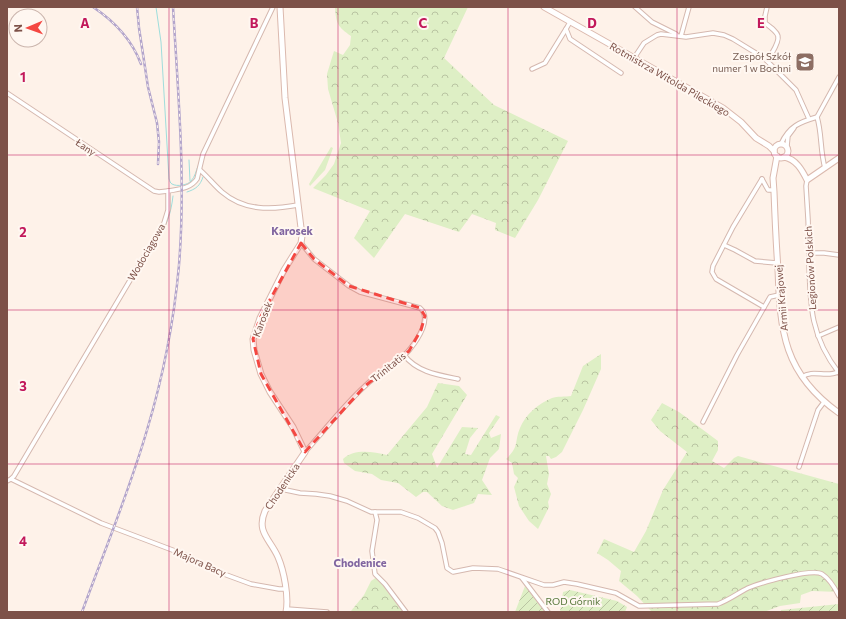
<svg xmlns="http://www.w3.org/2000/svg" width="846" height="619" font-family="Commissioner,sans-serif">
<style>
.green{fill:#deefc5}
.forest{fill:url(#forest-crowns)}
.garden{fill:url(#garden-furrows)}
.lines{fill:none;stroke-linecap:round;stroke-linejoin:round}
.stream{stroke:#9fdedc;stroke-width:1}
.street-casing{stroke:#d5b8af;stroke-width:5.5}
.secondary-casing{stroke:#dbb9ae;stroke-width:7}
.street{stroke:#fff;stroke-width:3.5}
.secondary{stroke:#fff;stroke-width:5}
.rail-casing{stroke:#b2a4cb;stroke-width:2.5}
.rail{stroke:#fff7f1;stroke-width:1;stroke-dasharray:3;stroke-linecap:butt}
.marked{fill:#f44842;fill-opacity:0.2;stroke:#f44842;stroke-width:3;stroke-dasharray:8 5;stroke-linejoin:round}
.grid{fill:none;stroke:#c2185b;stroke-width:1;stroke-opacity:0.55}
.labels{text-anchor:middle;stroke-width:4;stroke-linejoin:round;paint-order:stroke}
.education-label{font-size:10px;fill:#785e54;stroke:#fff7f1;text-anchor:end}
.street-label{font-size:10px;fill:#7d5148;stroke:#fff7f1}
.park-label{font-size:10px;fill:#57773a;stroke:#fff7f1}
.neighbourhood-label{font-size:11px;font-weight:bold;fill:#8065a0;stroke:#fff7f1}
.grid-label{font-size:13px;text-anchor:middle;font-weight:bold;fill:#c2185b;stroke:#fff7f1;stroke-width:4;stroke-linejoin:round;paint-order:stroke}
</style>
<defs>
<pattern id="forest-crowns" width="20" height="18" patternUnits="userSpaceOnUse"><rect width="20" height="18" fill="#deefc5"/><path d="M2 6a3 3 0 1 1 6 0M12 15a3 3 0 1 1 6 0" fill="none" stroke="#b9c4a2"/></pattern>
<pattern id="garden-furrows" width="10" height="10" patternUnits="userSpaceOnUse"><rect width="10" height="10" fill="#deefc5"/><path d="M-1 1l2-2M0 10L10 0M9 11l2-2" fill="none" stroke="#b9c4a2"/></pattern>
</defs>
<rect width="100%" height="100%" fill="#fef2e9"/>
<path class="green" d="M331 147 333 148 325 170 310 186 309 184Z"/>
<g class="forest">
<path d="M335 7H468L444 58 494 105 568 141 538 200 515 238 495 230 496 223 472 214 459 232 405 214 374 258 354 238 370 211 313 188 326 175 334 164 341 143 338 123 328 89 327 74 334 51 343 55 350 45 351 36C338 27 336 24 335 7Z"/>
<path d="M601 354V369L583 410 562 452 556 457 551 459 549 456H546L549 474 547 484 551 494 548 502 549 507 538 529 529 521 519 506 514 487 518 478 514 474 512 463 506 459C520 446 514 442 520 428 525 415 539 403 552 398 557 396 565 397 571 396L583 366Z"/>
<path d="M438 383 459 386 467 395 432 454 437 468 462 427 478 428 470 438 465 454 471 455 496 415 500 417 489 433 491 438 501 434 499 449 490 458 482 480 492 495 478 494 474 503 453 510 442 506 427 492H423L416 497 398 483 381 480 372 474 355 471 344 463 343 459C355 448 373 452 387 455L427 407Z"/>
<path d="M662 403 679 412 718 441V450L712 461 724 468 734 458 738 456 839 484V592L812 591 801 595 800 603 780 606 764 612H652L637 596 619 581 621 571 608 560 597 553 604 539 634 552 646 531 663 490 687 452 660 431 651 420Z"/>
<path d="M377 577 403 612H353L351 611 364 595 371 581Z"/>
</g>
<g class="garden">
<path d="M525 586 545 612H515Z"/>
<path d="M570 590 617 601 627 607 625 612H560L563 592Z"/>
<path d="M839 604V612H781V610Z"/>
</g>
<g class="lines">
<g class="stream">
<path d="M156 7 161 42 169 179C170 181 170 183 172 184 177 187 188 185 191 181 195 177 196 171 198 166"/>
<path d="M189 160 190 181"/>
<path d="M187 192C196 189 200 186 203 177"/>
<path d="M159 238C167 223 171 214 173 196"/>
</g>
<defs>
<g id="street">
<path d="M635 7 652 22 676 34"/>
<path d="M767 7 765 16V23C780 34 782 36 772 53"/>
<path d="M570 22 566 29 570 39 621 73"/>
<path d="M681 36 689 7"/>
<path d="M634 58 644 43 657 35 661 34 686 37 713 33 724 35 733 39 764 58 796 90 809 119"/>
<path d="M532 69 545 63 566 29"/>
<path d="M7 93 154 191 159 192 168 191"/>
<path d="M817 117C822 133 820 151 825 168"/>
<path d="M781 144C789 126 800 122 817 117L839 77"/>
<path d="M787 146 788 136 794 128"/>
<path d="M200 170C208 177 214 185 222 192 244 211 271 210 298 205"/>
<path d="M762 179 733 227 713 266 712 272 716 279 764 307"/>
<path d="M762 179 768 190H774"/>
<path d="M807 180 806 186C808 211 809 237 809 263 810 307 811 337 839 373"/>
<path d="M301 243 314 259 349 286 360 292 420 308C432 318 418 339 410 349 401 361 377 374 365 386 343 406 325 430 305 452"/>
<path d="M724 245 735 250 755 261 777 263"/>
<path d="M809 253H824L839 255"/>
<path d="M818 336 839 327"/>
<path d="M404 355C417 372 438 375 458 379"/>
<path d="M802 377C813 369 826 378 838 372"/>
<path d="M703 422 737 355 770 297 779 295"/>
<path d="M799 467 818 410 824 402"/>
<path d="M11 479 101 523 183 554 213 570 251 584 279 589H286"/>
<path d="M7 481 11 479 14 476 164 223 168 210V191C179 189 190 189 197 179L203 154 273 7"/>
<path d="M281 489 300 493 316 494 330 496 347 501 371 512H401L418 518 435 528 438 532 442 543 447 568 453 572 473 568 498 569 544 585H553L564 582 577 584 616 593 639 606 718 604C729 600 738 593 748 588 760 583 812 568 822 574 830 579 835 588 839 596"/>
<path d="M375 512 377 520 372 551 375 574 385 584 406 612"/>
<path d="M522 578 548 612"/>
<path d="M287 609 327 612"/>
</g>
<g id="secondary">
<path d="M280 7 285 98 302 236 301 243 284 270 260 318 253 339 254 350 261 374 270 392 293 427 305 452 265 511C256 532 270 539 278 557 284 571 289 597 286 612"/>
<path d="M544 7 723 108 741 122 756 138 769 146 774 151"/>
<circle cx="781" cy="151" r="7"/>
<path d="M777 156 773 178 774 192C775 218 776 243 778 269 780 332 784 374 839 413"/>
<path d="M784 157C796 159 802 170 807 180L839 158"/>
</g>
</defs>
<use href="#street" class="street-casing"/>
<use href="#secondary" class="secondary-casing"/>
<use href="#street" class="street"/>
<use href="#secondary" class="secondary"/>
<defs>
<g id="rail">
<path d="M93 7C114 21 132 40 141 64"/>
<path d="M137 7 139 28 148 87 157 123 159 142 158 164"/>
<path d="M82 612C104 552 129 492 147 430 163 377 174 321 179 265 186 179 178 93 173 7"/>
</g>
</defs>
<use href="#rail" class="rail-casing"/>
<use href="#rail" class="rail"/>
</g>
<path class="marked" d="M301 243 314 259 349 286 420 308 425 316 421 330 409 351 365 386 305 452 261 374 253 339 260 318Z"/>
<path class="grid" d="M169 7V612M338 7V612M508 7V612M677 7V612M7 155H839M7 310H839M7 464H839"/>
<defs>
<symbol id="school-square" viewBox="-11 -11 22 22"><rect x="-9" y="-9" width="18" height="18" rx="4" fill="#8d6e63" stroke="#fff7f1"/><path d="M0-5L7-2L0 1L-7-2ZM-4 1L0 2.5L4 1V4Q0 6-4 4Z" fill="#fff"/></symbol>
</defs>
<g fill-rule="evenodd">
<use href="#school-square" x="794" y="51" width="22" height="22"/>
</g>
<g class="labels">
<g class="education-label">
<text x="791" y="60">Zespół Szkół<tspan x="791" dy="12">numer 1 w Bochni</tspan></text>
</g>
<g class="street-label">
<text transform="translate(670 79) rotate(30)" y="4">Rotmistrza Witolda Pileckiego</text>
<text transform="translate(86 147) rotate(34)" y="4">Łany</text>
<text transform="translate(146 252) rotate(-60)" y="4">Wodociągowa</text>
<text transform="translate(810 268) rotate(-93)" y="4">Legionów Polskich</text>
<text transform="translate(781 298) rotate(-95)" y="4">Armii Krajowej</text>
<text transform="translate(262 319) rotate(-69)" y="4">Karosek</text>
<text transform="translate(388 367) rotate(-39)" y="4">Trinitatis</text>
<text transform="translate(282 486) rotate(-56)" y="4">Chodenicka</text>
<text transform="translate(200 562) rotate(24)" y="4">Majora Bacy</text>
</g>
<g class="park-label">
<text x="573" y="605">ROD Górnik</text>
</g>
<g class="neighbourhood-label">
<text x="292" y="235">Karosek</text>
<text x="360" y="567">Chodenice</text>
</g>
</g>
<g class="grid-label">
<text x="85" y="28">A</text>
<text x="254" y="28">B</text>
<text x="423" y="28">C</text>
<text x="592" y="28">D</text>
<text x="761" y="28">E</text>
<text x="23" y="82">1</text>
<text x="23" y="237">2</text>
<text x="23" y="391">3</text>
<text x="23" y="546">4</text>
</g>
<rect width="846" height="619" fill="none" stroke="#7d5148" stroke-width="16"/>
<g transform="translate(28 28) rotate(268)"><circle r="19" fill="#fff7f1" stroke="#cbb5ad"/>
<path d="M0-3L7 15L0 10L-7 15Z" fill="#f44842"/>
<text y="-6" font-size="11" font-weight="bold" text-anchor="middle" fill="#7d5148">N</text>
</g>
</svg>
